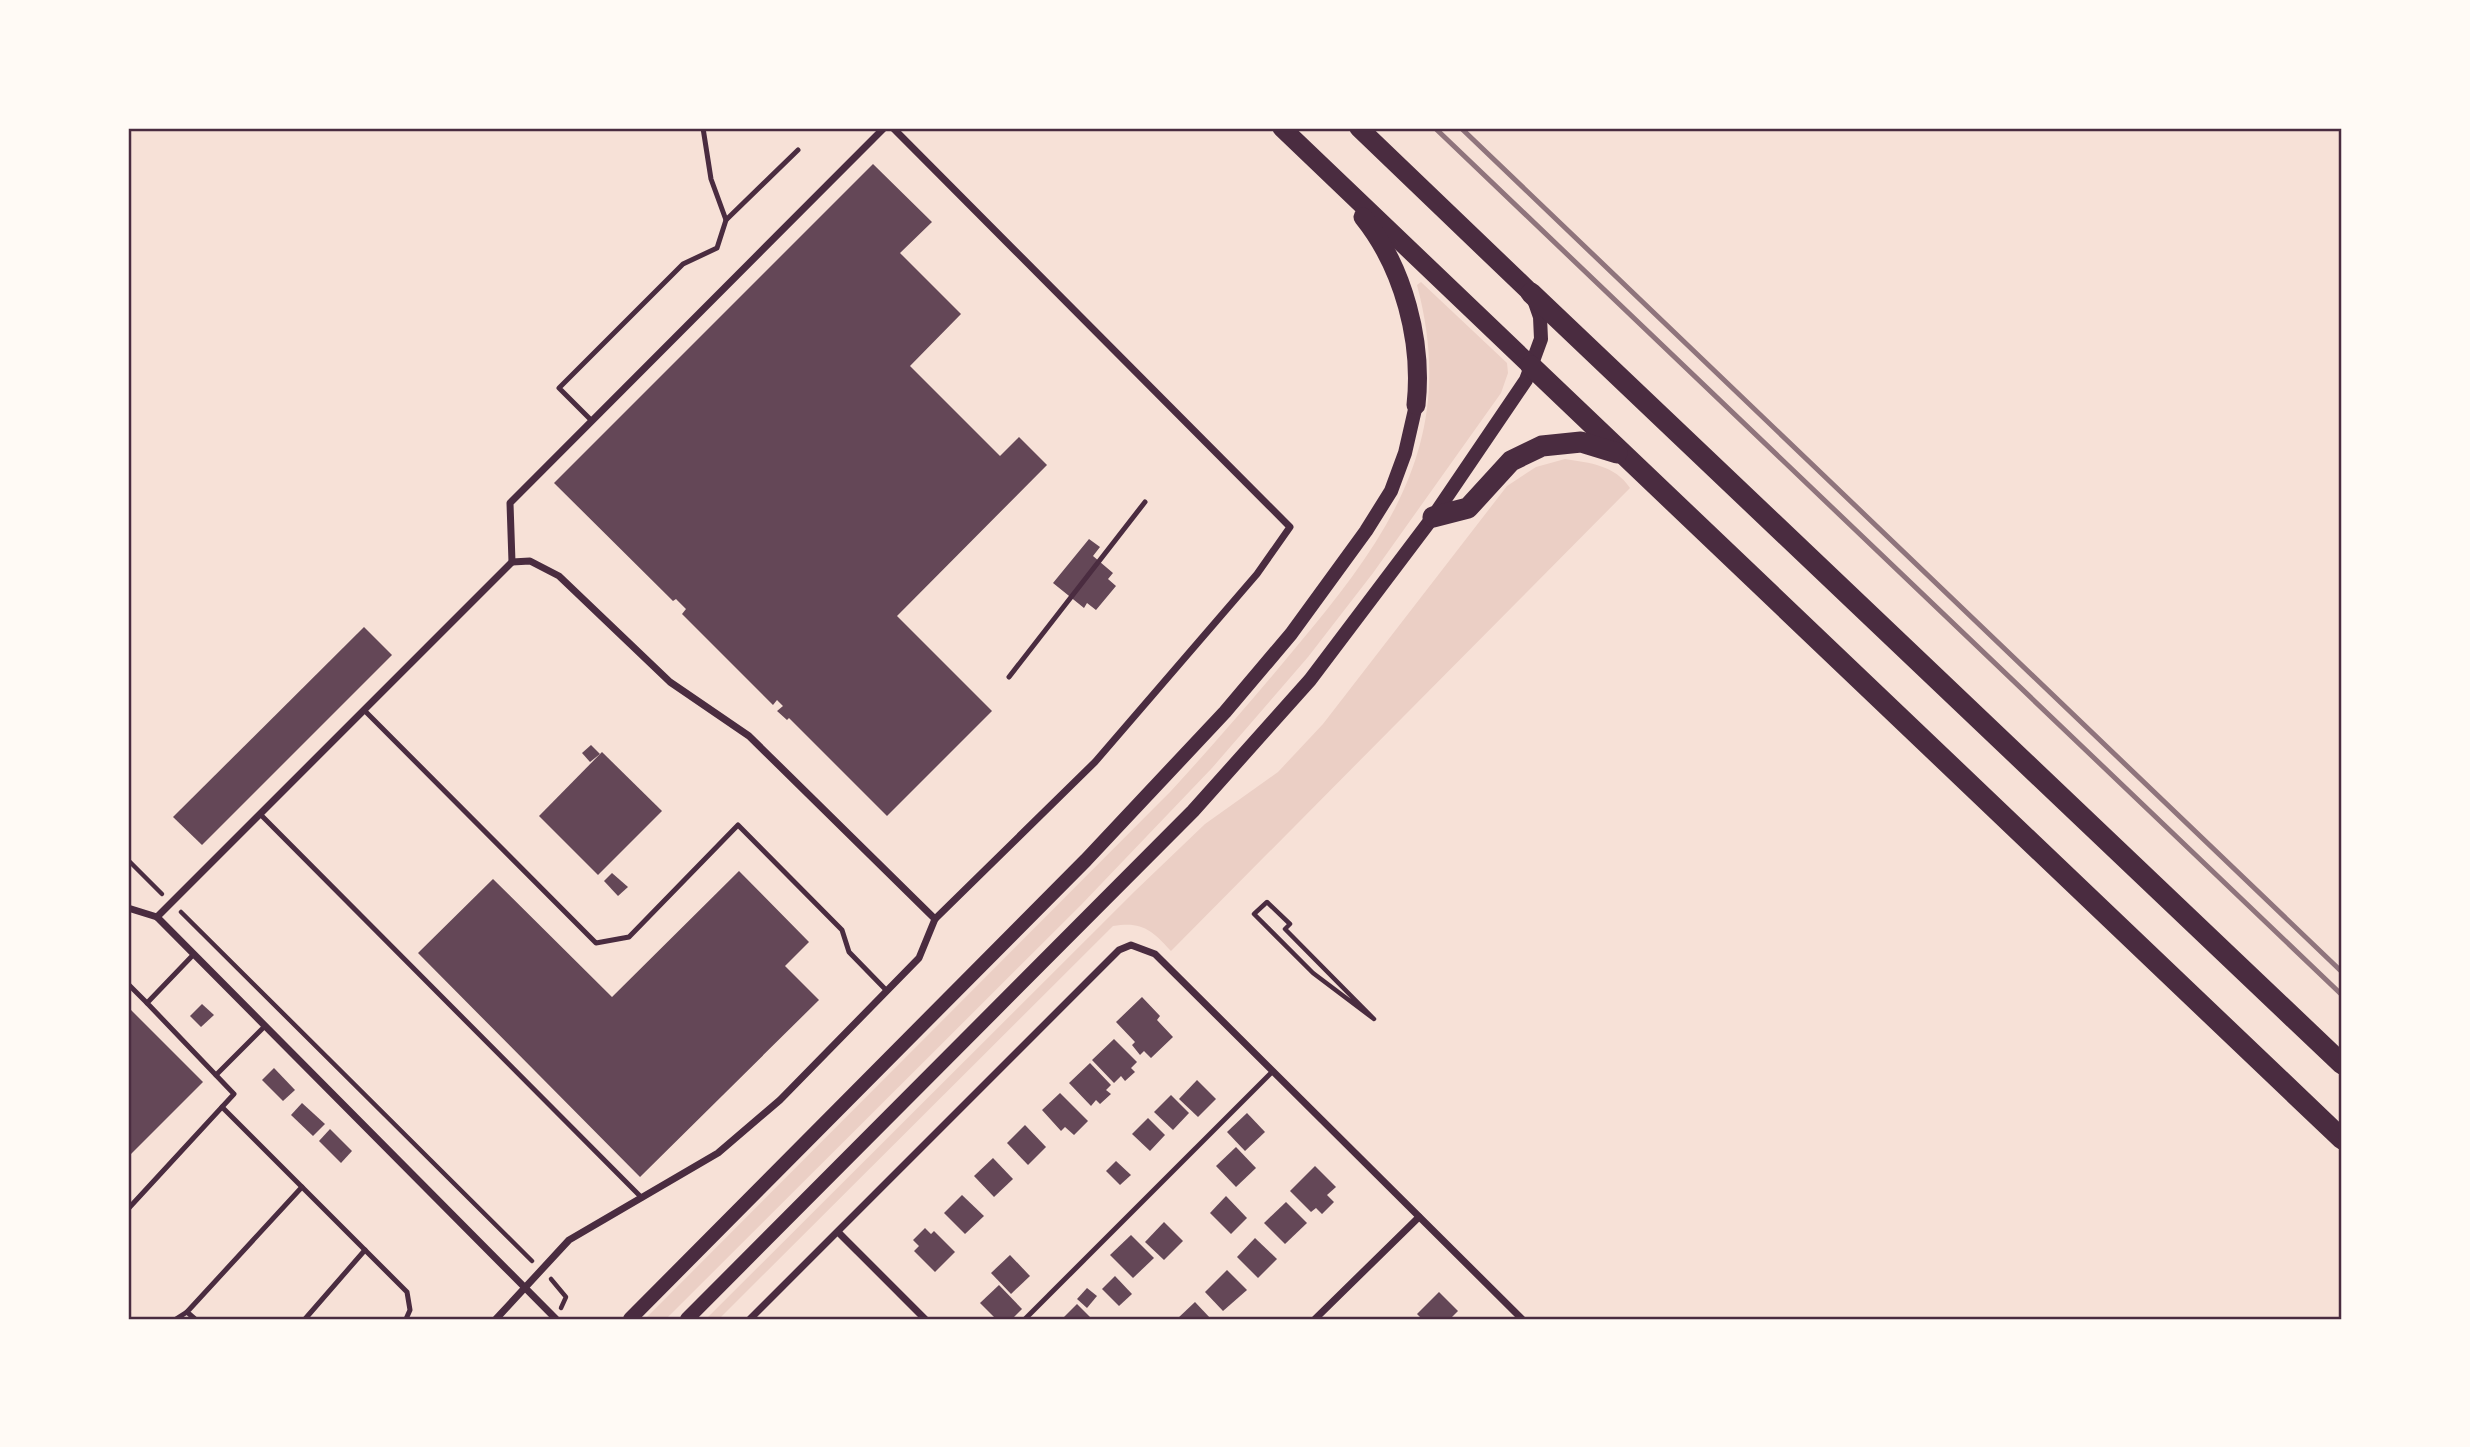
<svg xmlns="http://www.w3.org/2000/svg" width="2470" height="1447" font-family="'Space Grotesk',sans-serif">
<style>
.green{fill:#ebcfc5}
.building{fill:#644757}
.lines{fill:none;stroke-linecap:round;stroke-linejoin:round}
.path{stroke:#4a2c40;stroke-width:4.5}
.service{stroke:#4a2c40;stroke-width:5}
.minor{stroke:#4a2c40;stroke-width:7}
.secondary{stroke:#4a2c40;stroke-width:14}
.trunk{stroke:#4a2c40;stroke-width:19}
.motorway{stroke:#4a2c40;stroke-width:21}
.rail{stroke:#8f747c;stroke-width:5}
.neatline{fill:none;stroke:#4a2c40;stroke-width:2.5}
</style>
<rect width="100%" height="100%" fill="#f7e1d7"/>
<g class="green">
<path d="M1421 282 1507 363 1508 373 1501 393 1373 573 1308 657 1212 768 1081 905 666 1319H645L1171 791C1214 744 1256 696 1297 646 1391 534 1458 438 1417 285Z"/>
<path d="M1565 459C1590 463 1615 465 1630 488L1171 951C1152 930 1142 921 1113 926L719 1319H706L1135 891 1205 824 1278 772 1323 724 1507 486 1536 467Z"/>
</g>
<g class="building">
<path d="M873 164 932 222 900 253 961 314 910 366 1000 456 1019 437 1047 465 897 616 992 711 887 816 789 718 787 720 777 711 783 706 777 700 773 705 682 614 686 609 676 599 673 601 554 483Z"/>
<path d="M1089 539 1100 547 1093 556 1113 573 1108 579 1116 586 1096 610 1087 603 1084 608 1053 583Z"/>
<path d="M364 627 392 655 202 845 173 817Z"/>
<path d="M591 745 600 754 590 762 582 753Z"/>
<path d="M602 752 662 811 598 875 539 816Z"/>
<path d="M739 871 809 942 785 966 819 1000 640 1177 418 953 493 879 612 997Z"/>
<path d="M612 873 628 887 618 896 604 881Z"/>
<path d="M1142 997 1160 1016 1157 1020 1173 1037 1151 1058 1144 1051 1140 1055 1132 1045 1135 1042 1116 1022Z"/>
<path d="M202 1004 214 1015 201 1027 190 1016Z"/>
<path d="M128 1007 203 1082 128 1157Z"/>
<path d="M1114 1039 1137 1062 1131 1068 1135 1072 1125 1081 1121 1076 1114 1083 1092 1060Z"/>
<path d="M1090 1063 1111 1085 1106 1090 1111 1094 1100 1104 1096 1100 1091 1106 1069 1083Z"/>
<path d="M274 1068 295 1090 283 1101 262 1080Z"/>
<path d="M1197 1080 1216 1099 1198 1117 1179 1099Z"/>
<path d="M1060 1093 1088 1121 1074 1135 1065 1127 1061 1131 1042 1110Z"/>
<path d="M1171 1095 1189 1113 1173 1130 1154 1112Z"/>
<path d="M302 1103 325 1124 313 1136 291 1115Z"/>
<path d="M1247 1113 1265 1132 1245 1151 1227 1132Z"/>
<path d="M1148 1118 1165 1135 1150 1151 1132 1134Z"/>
<path d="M1025 1125 1046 1147 1028 1165 1007 1143Z"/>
<path d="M330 1129 352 1151 341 1163 319 1141Z"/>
<path d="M1236 1147 1256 1168 1236 1187 1216 1166Z"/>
<path d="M993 1158 1013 1179 994 1197 974 1176Z"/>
<path d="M1116 1161 1131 1175 1120 1185 1106 1171Z"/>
<path d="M1315 1166 1336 1187 1327 1195 1334 1202 1322 1214 1316 1208 1311 1212 1290 1191Z"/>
<path d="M962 1195 984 1216 965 1234 944 1213Z"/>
<path d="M1226 1196 1247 1218 1231 1234 1210 1213Z"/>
<path d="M1286 1202 1307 1223 1285 1244 1264 1223Z"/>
<path d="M1164 1222 1183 1241 1164 1260 1145 1242Z"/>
<path d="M925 1228 931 1234 934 1231 955 1252 935 1272 914 1251 919 1246 913 1240Z"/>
<path d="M1131 1235 1154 1258 1133 1278 1110 1255Z"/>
<path d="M1255 1238 1277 1259 1258 1278 1237 1257Z"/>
<path d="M1010 1255 1030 1276 1011 1294 991 1273Z"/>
<path d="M1227 1270 1247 1290 1223 1311 1205 1292Z"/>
<path d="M1115 1276 1132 1294 1119 1306 1102 1289Z"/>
<path d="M999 1285 1022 1309 1012 1319H996L980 1303Z"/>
<path d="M1087 1288 1097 1296 1087 1308 1077 1299Z"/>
<path d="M1439 1292 1458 1311 1450 1319H1422L1417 1314Z"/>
<path d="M1195 1302 1211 1319H1177Z"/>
<path d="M1077 1304 1092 1319H1066L1064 1317Z"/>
</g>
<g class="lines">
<g class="path">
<path d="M128 860 162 894"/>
<path d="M1267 902 1290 924 1285 929 1374 1019 1313 973 1254 914Z"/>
<path d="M181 912 532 1261"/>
<path d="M551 1279 566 1297 561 1308"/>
</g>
<g class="service">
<path d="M726 220 798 150"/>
<path d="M592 421 559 388 683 264 717 248 726 220 711 179 703 128"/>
<path d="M1009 677 1145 502"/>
<path d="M364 710 596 943 629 937 738 825 842 930 849 952 887 991"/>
<path d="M260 814 642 1198"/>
<path d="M128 984 147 1003"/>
<path d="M216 1075 265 1026"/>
<path d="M222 1107 407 1292 410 1310 406 1319"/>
<path d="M128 1209 234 1094 147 1003 194 954"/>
<path d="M176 1319 187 1312"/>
<path d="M195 1319 187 1312 302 1187"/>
<path d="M305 1319 365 1250"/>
<path d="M1025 1319 1273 1071"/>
</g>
<g class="minor">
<path d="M512 562 530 561 559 576 670 682 749 736 935 919"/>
<path d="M128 908 157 917 556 1319"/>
<path d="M157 917 512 562 510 503 884 128"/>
<path d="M838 1232 925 1319"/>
<path d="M496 1319 569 1240 718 1153 780 1100 919 958 935 919 1095 762 1257 574 1290 527 893 128"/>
<path d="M750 1319 1119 950 1131 945 1155 954 1522 1319"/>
<path d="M1315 1319 1419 1217"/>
</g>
<g class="secondary">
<path d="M630 1319 1086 860 1225 712 1291 634 1366 531 1391 491 1405 453 1416 405"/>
<path d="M687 1319 1193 811 1310 680 1433 517 1526 380 1541 339 1540 317 1533 297"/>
</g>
<g class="trunk">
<path d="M1282 128 1531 366"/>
<path d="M1359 128 1531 293"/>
<path d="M1363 217C1404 268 1423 342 1416 405"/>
</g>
<g class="motorway">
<path d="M1531 293 2342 1064"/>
<path d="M1531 366 2342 1139"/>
<path d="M1433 517 1468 508 1511 461 1542 446 1581 442 1617 453"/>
</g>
<g class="rail">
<path d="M1435 128 2342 995"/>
<path d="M1461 128 2342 972"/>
</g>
</g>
<rect width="2470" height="1447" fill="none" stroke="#fffaf5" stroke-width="259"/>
<rect x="130" y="130" width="2210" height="1188" class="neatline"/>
</svg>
